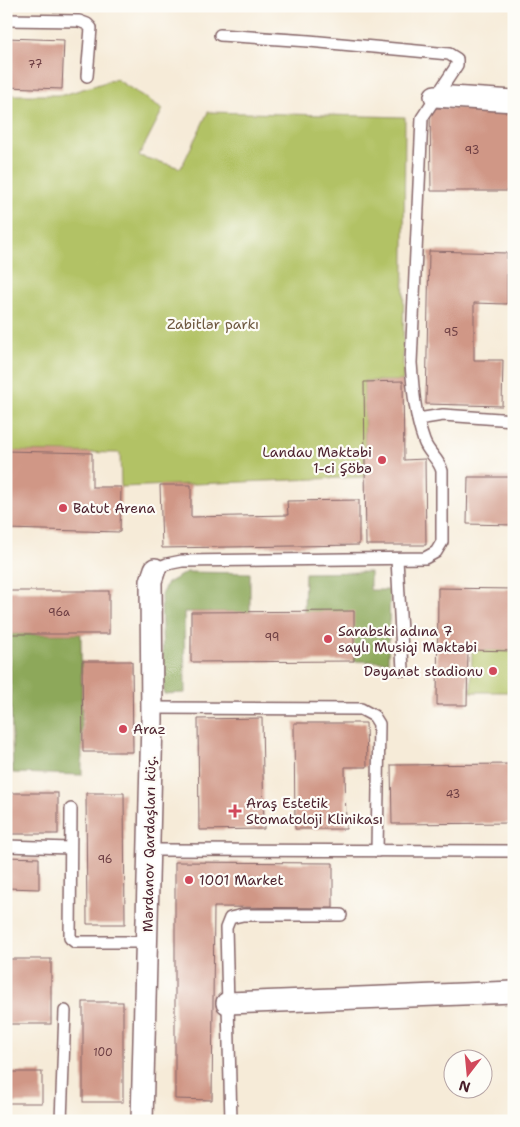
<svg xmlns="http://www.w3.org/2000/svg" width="520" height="1127" font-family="'Shantell Sans',sans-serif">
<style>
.green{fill:#b2c265;stroke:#7e7048}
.forest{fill:#8da85a;stroke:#6c6442}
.building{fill:#d09786}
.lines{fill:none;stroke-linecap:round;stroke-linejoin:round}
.lane-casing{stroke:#866668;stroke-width:14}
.street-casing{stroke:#866668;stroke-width:24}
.lane{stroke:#fff;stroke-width:11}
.street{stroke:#fff;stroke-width:21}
.poi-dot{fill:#d1495b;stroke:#fdfcf7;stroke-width:2}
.labels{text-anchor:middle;stroke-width:4.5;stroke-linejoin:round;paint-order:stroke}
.number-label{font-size:11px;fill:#6c3d42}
.park-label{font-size:14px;fill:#6e583f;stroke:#fdfcf7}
.poi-label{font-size:14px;fill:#4a1f2b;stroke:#fdfcf7;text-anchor:start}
.street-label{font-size:14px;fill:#4a1f2b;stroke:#fdfcf7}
</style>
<rect width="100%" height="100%" fill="#fdfcf7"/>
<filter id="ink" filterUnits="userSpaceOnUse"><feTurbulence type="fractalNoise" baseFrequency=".02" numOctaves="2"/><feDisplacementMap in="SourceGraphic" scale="10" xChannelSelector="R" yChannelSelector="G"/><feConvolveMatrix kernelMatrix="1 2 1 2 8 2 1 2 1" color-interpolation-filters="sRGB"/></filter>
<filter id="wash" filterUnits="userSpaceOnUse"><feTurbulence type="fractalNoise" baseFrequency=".0096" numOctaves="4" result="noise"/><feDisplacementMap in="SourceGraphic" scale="20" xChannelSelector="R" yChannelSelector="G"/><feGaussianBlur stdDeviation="1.12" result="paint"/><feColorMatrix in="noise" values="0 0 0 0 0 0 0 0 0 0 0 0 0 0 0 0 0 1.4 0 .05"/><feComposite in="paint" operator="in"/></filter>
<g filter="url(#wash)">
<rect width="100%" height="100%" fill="#f6ebd8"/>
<g class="green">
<path d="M116 79 163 109 139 156 181 168 208 112 405 117 403 381H364L365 477 121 487 120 453 6 451V95H63Z"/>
<path d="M472 650 514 651V692H471Z"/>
</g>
<g class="forest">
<path d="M187 572 250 573V612H184L185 693 164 694 161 595 167 583Z"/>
<path d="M370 572V590H390L388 662 354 661 304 611 305 573Z"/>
<path d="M9 634H81L82 775 13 773Z"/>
</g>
<g id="blocks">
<g class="building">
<path d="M6 38 64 40 62 89 6 87Z"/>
<path d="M430 108H514V191H431Z"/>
<path d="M429 251 507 253V304L474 303V360H503L502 406 426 404Z"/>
<path d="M403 381 404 460 425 459 426 545H366L364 382Z"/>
<path d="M6 451 92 453V487H121L120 532 6 529Z"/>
<path d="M468 477H514V525L467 524Z"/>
<path d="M160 485H191V517L288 515 287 501 359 500V545L162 548Z"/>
<path d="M438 588 514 589V651L468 650 467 705H437Z"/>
<rect x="9" y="591" width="100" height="43"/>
<path d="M354 611V661L191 662V612Z"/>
<path d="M82 661H132L133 752H83Z"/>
<path d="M262 718 264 829 199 830 198 719Z"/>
<path d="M294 723H366L367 767H345L346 829H295Z"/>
<path d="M514 764V823L392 824 391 765Z"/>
<rect x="6" y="793" width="52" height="41"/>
<path d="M86 793H124L125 924H87Z"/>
<path d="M6 857 39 858V889L6 888Z"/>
<path d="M175 862 333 863V908L214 907 212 1100 175 1099Z"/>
<rect x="6" y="959" width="45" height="65"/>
<rect x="83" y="1002" width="40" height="100"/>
<rect x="6" y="1072" width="36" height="31"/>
</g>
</g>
</g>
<g filter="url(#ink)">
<use href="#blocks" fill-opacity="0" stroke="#866668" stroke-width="1"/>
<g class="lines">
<defs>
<g id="lane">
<path d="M6 20 79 21 87 24 91 28 87 76"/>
<path d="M418 419 443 415 514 420"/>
<path d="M397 559 403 670"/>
<path d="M155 569 167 564 182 561 425 558 436 552 442 542V471C439 459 428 453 424 441 415 416 413 390 411 363L422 118 457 65V59L449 54 309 41 220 35"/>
<path d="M152 708 361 709 374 716 379 724 377 851"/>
<path d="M71 809 70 938 75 942H147"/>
<path d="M6 846 70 848"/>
<path d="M149 850 514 851"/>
<path d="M61 1121 65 1011"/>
<path d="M231 1121 226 928 230 918 243 915H341"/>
</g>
<g id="street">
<path d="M435 96 514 101"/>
<path d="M227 1003 514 992"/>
<path d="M142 1121 152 720 151 581 155 569"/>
</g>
</defs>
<use href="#lane" class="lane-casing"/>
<use href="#street" class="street-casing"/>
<use href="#lane" class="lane"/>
<use href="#street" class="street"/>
</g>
</g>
<g class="poi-dot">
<circle cx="382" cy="460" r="5"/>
<circle cx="63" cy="508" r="5"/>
<circle cx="328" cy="639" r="5"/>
<circle cx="493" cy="671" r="5"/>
<circle cx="123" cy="729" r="5"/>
<path d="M232.5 803.5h5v5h5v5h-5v5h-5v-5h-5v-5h5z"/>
<circle cx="189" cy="880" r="5"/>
</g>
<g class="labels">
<g class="number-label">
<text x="35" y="68">77</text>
<text x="472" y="154">93</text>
<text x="451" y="336">95</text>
<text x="59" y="616">96a</text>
<text x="272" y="641">99</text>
<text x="453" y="798">43</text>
<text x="105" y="863">96</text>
<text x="103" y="1056">100</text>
</g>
<g class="park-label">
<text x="213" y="329">Zabitlər parkı</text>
</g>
<g class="poi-label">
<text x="372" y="457" text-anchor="end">Landau Məktəbi<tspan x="372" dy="16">1-ci Şöbə</tspan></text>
<text x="73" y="513">Batut Arena</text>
<text x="338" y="636">Sarabski adına 7<tspan x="338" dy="16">saylı Musiqi Məktəbi</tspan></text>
<text x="483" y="676" text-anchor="end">Dəyanət stadionu</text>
<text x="133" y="734">Araz</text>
<text x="246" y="808">Araş Estetik<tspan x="246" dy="16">Stomatoloji Klinikası</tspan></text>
<text x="199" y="885">1001 Market</text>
</g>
<g class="street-label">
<text transform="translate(149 844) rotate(-89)" y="5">Mərdanov Qardaşları küç.</text>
</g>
</g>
<rect width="520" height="1127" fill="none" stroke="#fdfcf7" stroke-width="25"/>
<g transform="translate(468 1074) rotate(196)"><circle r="24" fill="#fdfcf7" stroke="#b5a4a5"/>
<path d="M0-4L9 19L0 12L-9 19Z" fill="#d1495b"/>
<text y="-8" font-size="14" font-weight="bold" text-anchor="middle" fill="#4a1f2b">N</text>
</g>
</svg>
